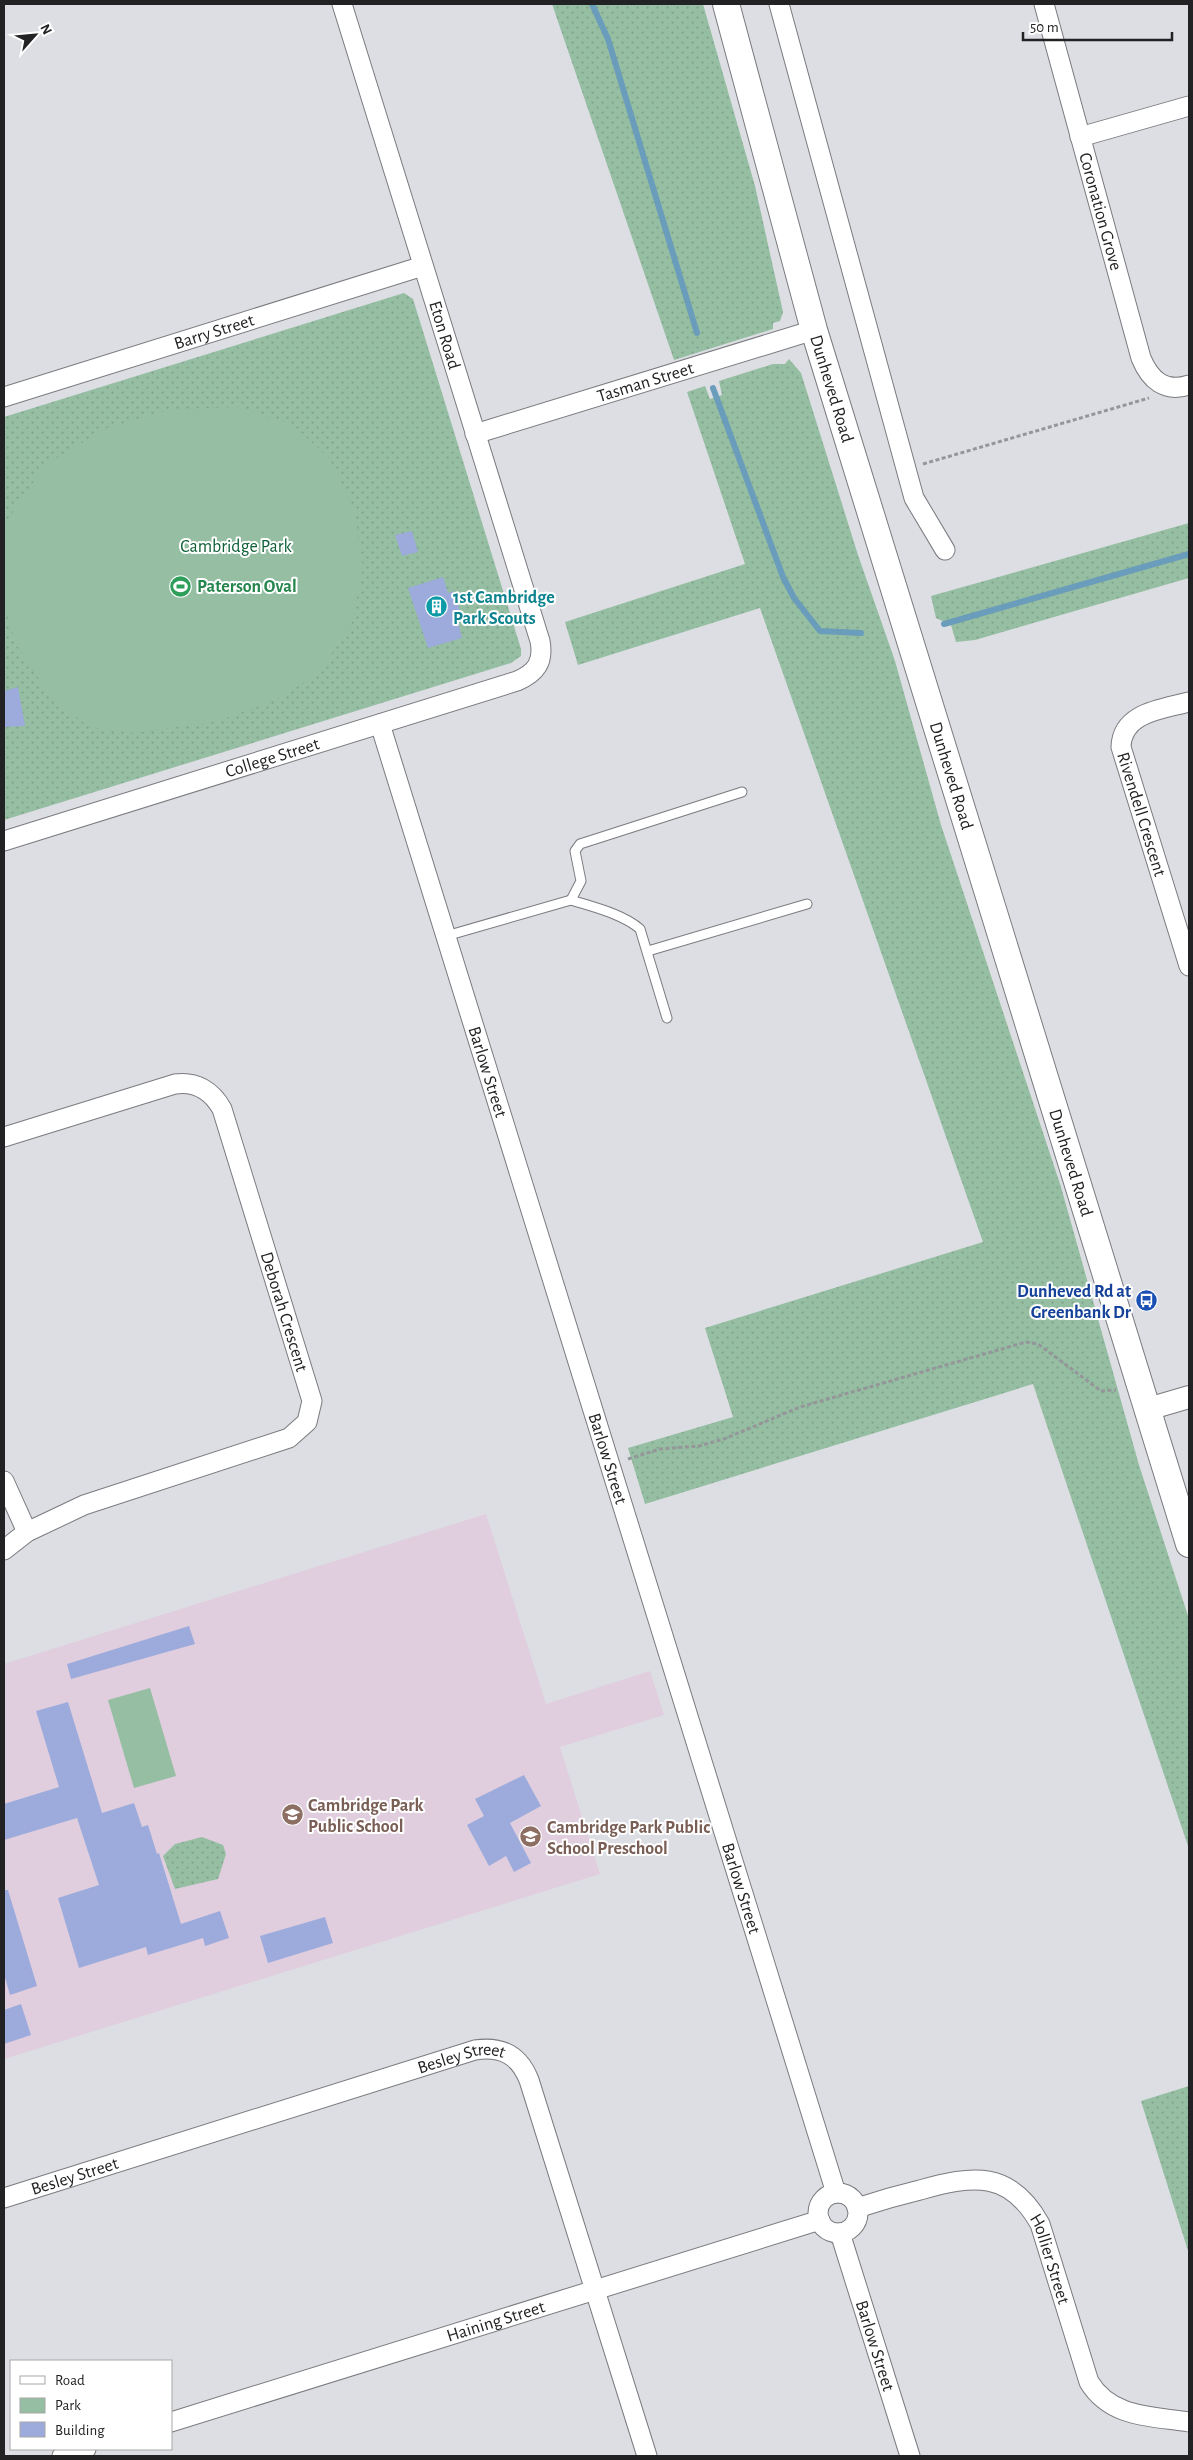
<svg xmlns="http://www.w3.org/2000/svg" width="1193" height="2460" font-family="'Alegreya Sans',sans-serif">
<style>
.education{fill:#e0cedf}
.green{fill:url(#green-dots)}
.pitch{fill:#95bea2}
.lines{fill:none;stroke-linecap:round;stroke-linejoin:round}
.stream{stroke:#6a9cbb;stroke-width:6}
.building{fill:#9cabdb}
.service-casing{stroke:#797b7f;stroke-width:11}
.minor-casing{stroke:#797b7f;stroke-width:21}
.tertiary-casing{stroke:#797b7f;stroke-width:24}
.secondary-casing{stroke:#797b7f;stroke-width:28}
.path{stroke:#95969a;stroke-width:3;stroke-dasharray:4 2.5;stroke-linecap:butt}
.service{stroke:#fff;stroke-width:9}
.minor{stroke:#fff;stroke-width:19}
.tertiary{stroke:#fff;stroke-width:22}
.secondary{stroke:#fff;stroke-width:26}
.labels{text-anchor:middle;stroke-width:4;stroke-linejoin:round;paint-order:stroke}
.street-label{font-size:18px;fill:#222224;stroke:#fff}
.park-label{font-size:18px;fill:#0e6036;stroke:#fff}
.leisure-label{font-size:18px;font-weight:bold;fill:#27864d;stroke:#fff;text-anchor:start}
.culture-label{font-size:18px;font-weight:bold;fill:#0d838f;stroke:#fff;text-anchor:start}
.transit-label{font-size:18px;font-weight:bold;fill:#164399;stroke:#fff;text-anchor:end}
.education-label{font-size:18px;font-weight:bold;fill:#785e54;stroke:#fff;text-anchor:start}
</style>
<defs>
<pattern id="green-dots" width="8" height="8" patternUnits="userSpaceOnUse" patternTransform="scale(1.25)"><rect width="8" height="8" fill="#95bea2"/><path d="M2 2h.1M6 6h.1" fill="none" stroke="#80a38b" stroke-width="1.8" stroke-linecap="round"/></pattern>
</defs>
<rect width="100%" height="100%" fill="#dcdee3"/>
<path class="education" d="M486 1514 546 1704 650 1671 664 1715 560 1747 600 1874 4 2059V1664Z"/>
<g class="green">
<path d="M552 4H703L755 186 783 312 780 321 773 323V329L674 360Z"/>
<path d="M404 293 413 299 521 649V656L511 663 4 820V417Z"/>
<path d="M789 359 801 373 858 555 895 661 941 825 1061 1187 1139 1465 1189 1619V1849L1033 1384 645 1504 628 1448 733 1417 705 1328 983 1242 760 608 578 665 565 622 745 564 687 392 705 386 710 399 722 395 719 381 773 364H785Z"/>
<path d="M1189 523V578L975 640 956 642 951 625 936 618 931 596Z"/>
<path d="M202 1837 223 1845 226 1854 218 1879 175 1889 163 1856 175 1844Z"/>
<path d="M1189 2086V2254L1141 2101Z"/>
</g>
<g class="pitch">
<path d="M238 407 293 425 329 458 354 508 363 568 352 623 329 658 310 679 275 700 218 721 135 733 89 727 49 695 15 642 4 604V525L45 465 107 428 172 409Z"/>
<path d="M150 1688 176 1776 134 1788 108 1700Z"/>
</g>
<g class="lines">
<g class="stream">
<path d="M592 4 608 39 697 333"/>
<path d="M713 388 783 577 794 598 820 631 861 633"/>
<path d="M944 624 1189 554"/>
</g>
</g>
<g class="building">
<path d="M412 531 418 552 402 556 395 535Z"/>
<path d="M443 577 448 593 454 591 463 621 458 622 462 638 428 648 408 588Z"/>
<path d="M18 687 25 726 4 727V691Z"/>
<path d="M189 1626 195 1644 71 1679 67 1664Z"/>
<path d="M68 1702 102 1813 134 1803 142 1827 148 1825 157 1854 159 1853 181 1924 220 1911 229 1938 205 1946 203 1938 148 1955 146 1947 79 1968 58 1898 99 1885 77 1818 4 1840V1804L59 1787 36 1711Z"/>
<path d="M524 1775 541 1806 510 1823 531 1863 514 1872 506 1856 489 1866 467 1825 484 1816 475 1799Z"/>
<path d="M4 1890H8L37 1986 10 1995 4 1974Z"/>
<path d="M325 1917 333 1943 268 1963 260 1936Z"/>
<path d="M21 2004 31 2035 4 2044V2010Z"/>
</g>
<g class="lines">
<defs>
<g id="service">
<path d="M571 900 581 881 575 851 580 844 742 792"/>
<path d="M446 936 571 900C593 907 623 914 640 929L667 1018"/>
<path d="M648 951 807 904"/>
</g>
<g id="minor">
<path d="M779 4 914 498 945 550"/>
<path id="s1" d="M1044 4 1141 358C1150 380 1165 393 1189 385"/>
<path d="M1080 137 1189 106"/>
<path id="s2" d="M4 397 423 266"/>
<path id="s3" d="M475 434 814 330"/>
<path id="s4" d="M1189 702C1163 709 1122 712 1121 747L1189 966"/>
<path id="s5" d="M380 724 836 2193"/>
<path id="s6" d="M4 841 517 681C536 673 544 662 540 641L342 4"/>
<path id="s7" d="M4 1137 175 1084C196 1081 212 1091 222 1109L312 1401 307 1422 289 1438 84 1505 27 1532 4 1550"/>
<path d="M4 1481 27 1532"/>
<circle cx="838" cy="2213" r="20"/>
<path id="s8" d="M4 2198 475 2050C502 2046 519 2055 529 2080L647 2456"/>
<path id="s9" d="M857 2208C878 2201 899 2195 920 2190 973 2175 1010 2170 1040 2224L1089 2382C1111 2418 1151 2416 1189 2422"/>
<path id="s10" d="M840 2233 910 2456"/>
<path id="s11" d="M171 2422 820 2220"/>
<path d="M62 2456 86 2449"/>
</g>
<path id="tertiary" d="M1148 1409 1189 1397"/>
<g id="secondary">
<path id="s12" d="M726 4 814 330 1189 1544"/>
</g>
</defs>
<use href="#service" class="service-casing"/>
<use href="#minor" class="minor-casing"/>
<use href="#tertiary" class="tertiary-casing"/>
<use href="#secondary" class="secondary-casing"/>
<g class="path">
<path d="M923 464 1149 398"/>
<path d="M628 1459 660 1449 699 1446 724 1439 800 1407 1026 1342 1038 1344 1101 1391 1116 1390"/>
</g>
<use href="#service" class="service"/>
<use href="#minor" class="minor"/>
<use href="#tertiary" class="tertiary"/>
<use href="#secondary" class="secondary"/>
</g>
<defs>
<symbol id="stadium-disc" viewBox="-11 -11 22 22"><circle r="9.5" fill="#2e9e5b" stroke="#fff"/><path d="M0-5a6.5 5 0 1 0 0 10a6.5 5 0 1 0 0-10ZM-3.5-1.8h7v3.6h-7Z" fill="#fff"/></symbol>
<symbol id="building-disc" viewBox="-11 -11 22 22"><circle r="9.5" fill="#0f9aa8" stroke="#fff"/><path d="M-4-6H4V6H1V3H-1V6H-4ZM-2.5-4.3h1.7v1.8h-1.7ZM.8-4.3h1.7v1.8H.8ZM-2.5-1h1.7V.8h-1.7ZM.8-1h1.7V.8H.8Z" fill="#fff"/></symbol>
<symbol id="bus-disc" viewBox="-11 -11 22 22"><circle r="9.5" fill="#1a4fb4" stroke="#fff"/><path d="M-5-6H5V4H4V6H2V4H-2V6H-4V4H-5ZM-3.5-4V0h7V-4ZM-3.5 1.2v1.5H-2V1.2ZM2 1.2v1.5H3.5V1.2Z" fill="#fff"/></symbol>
<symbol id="school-disc" viewBox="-11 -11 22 22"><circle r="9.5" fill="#8d6e63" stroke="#fff"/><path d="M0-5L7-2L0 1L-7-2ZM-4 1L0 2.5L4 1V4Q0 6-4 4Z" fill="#fff"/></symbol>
</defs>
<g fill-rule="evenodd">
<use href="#stadium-disc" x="168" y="574" width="25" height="25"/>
<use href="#building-disc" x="424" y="594" width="25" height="25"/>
<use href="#bus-disc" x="1134" y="1288" width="25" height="25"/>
<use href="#school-disc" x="280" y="1802" width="25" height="25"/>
<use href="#school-disc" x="518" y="1824" width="25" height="25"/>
</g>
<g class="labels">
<g class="street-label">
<text dy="6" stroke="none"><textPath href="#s1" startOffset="215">Coronation Grove</textPath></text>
<text dy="6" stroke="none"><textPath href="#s2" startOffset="220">Barry Street</textPath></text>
<text transform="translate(445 335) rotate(73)" y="6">Eton Road</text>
<text dy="6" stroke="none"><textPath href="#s3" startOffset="178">Tasman Street</textPath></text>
<text dy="6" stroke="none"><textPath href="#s12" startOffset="399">Dunheved Road</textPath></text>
<text dy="6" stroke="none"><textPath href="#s6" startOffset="281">College Street</textPath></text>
<text dy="6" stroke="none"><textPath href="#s12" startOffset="804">Dunheved Road</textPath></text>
<text dy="6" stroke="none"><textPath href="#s4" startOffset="159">Rivendell Crescent</textPath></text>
<text dy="6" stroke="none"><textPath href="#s5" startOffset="364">Barlow Street</textPath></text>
<text dy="6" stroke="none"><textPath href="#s12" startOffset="1209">Dunheved Road</textPath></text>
<text dy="6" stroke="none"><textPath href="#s7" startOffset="448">Deborah Crescent</textPath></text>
<text dy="6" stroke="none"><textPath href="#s5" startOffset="769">Barlow Street</textPath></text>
<text dy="6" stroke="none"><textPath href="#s5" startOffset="1219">Barlow Street</textPath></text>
<text dy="6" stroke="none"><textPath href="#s8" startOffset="479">Besley Street</textPath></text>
<text dy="6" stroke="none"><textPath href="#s8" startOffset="74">Besley Street</textPath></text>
<text dy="6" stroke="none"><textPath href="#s9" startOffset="241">Hollier Street</textPath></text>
<text dy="6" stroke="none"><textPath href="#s11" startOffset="340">Haining Street</textPath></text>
<text dy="6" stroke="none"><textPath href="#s10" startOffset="118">Barlow Street</textPath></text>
</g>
<g class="park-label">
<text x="236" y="552">Cambridge Park</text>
</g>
<g class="leisure-label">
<text x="197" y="592">Paterson Oval</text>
</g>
<g class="culture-label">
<text x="453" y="603">1st Cambridge<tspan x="453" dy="21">Park Scouts</tspan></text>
</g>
<g class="transit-label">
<text x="1131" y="1297">Dunheved Rd at<tspan x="1131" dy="21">Greenbank Dr</tspan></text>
</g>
<g class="education-label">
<text x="308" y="1811">Cambridge Park<tspan x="308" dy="21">Public School</tspan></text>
<text x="547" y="1833">Cambridge Park Public<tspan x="547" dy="21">School Preschool</tspan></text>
</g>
</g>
<rect width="1193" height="2460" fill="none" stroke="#222224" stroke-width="10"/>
<rect x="10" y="2360" width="162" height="90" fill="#ffffff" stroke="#a7a7a7"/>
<rect x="20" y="2376" width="25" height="8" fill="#ffffff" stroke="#a7a7a7"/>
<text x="55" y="2385" font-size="15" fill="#222224">Road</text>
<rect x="20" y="2398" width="25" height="15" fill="#95bea2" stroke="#a7a7a7"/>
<text x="55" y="2410" font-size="15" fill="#222224">Park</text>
<rect x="20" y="2422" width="25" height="15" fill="#9cabdb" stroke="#a7a7a7"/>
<text x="55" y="2435" font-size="15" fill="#222224">Building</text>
<g transform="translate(35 35) rotate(63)" stroke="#ffffff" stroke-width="4" paint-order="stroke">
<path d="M0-4L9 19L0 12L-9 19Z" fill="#222224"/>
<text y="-8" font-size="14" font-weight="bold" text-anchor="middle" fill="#222224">N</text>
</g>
<path d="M1023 32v8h149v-8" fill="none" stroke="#222224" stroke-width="2.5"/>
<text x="1030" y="32" font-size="15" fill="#222224" stroke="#ffffff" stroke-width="4" paint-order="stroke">50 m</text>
</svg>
